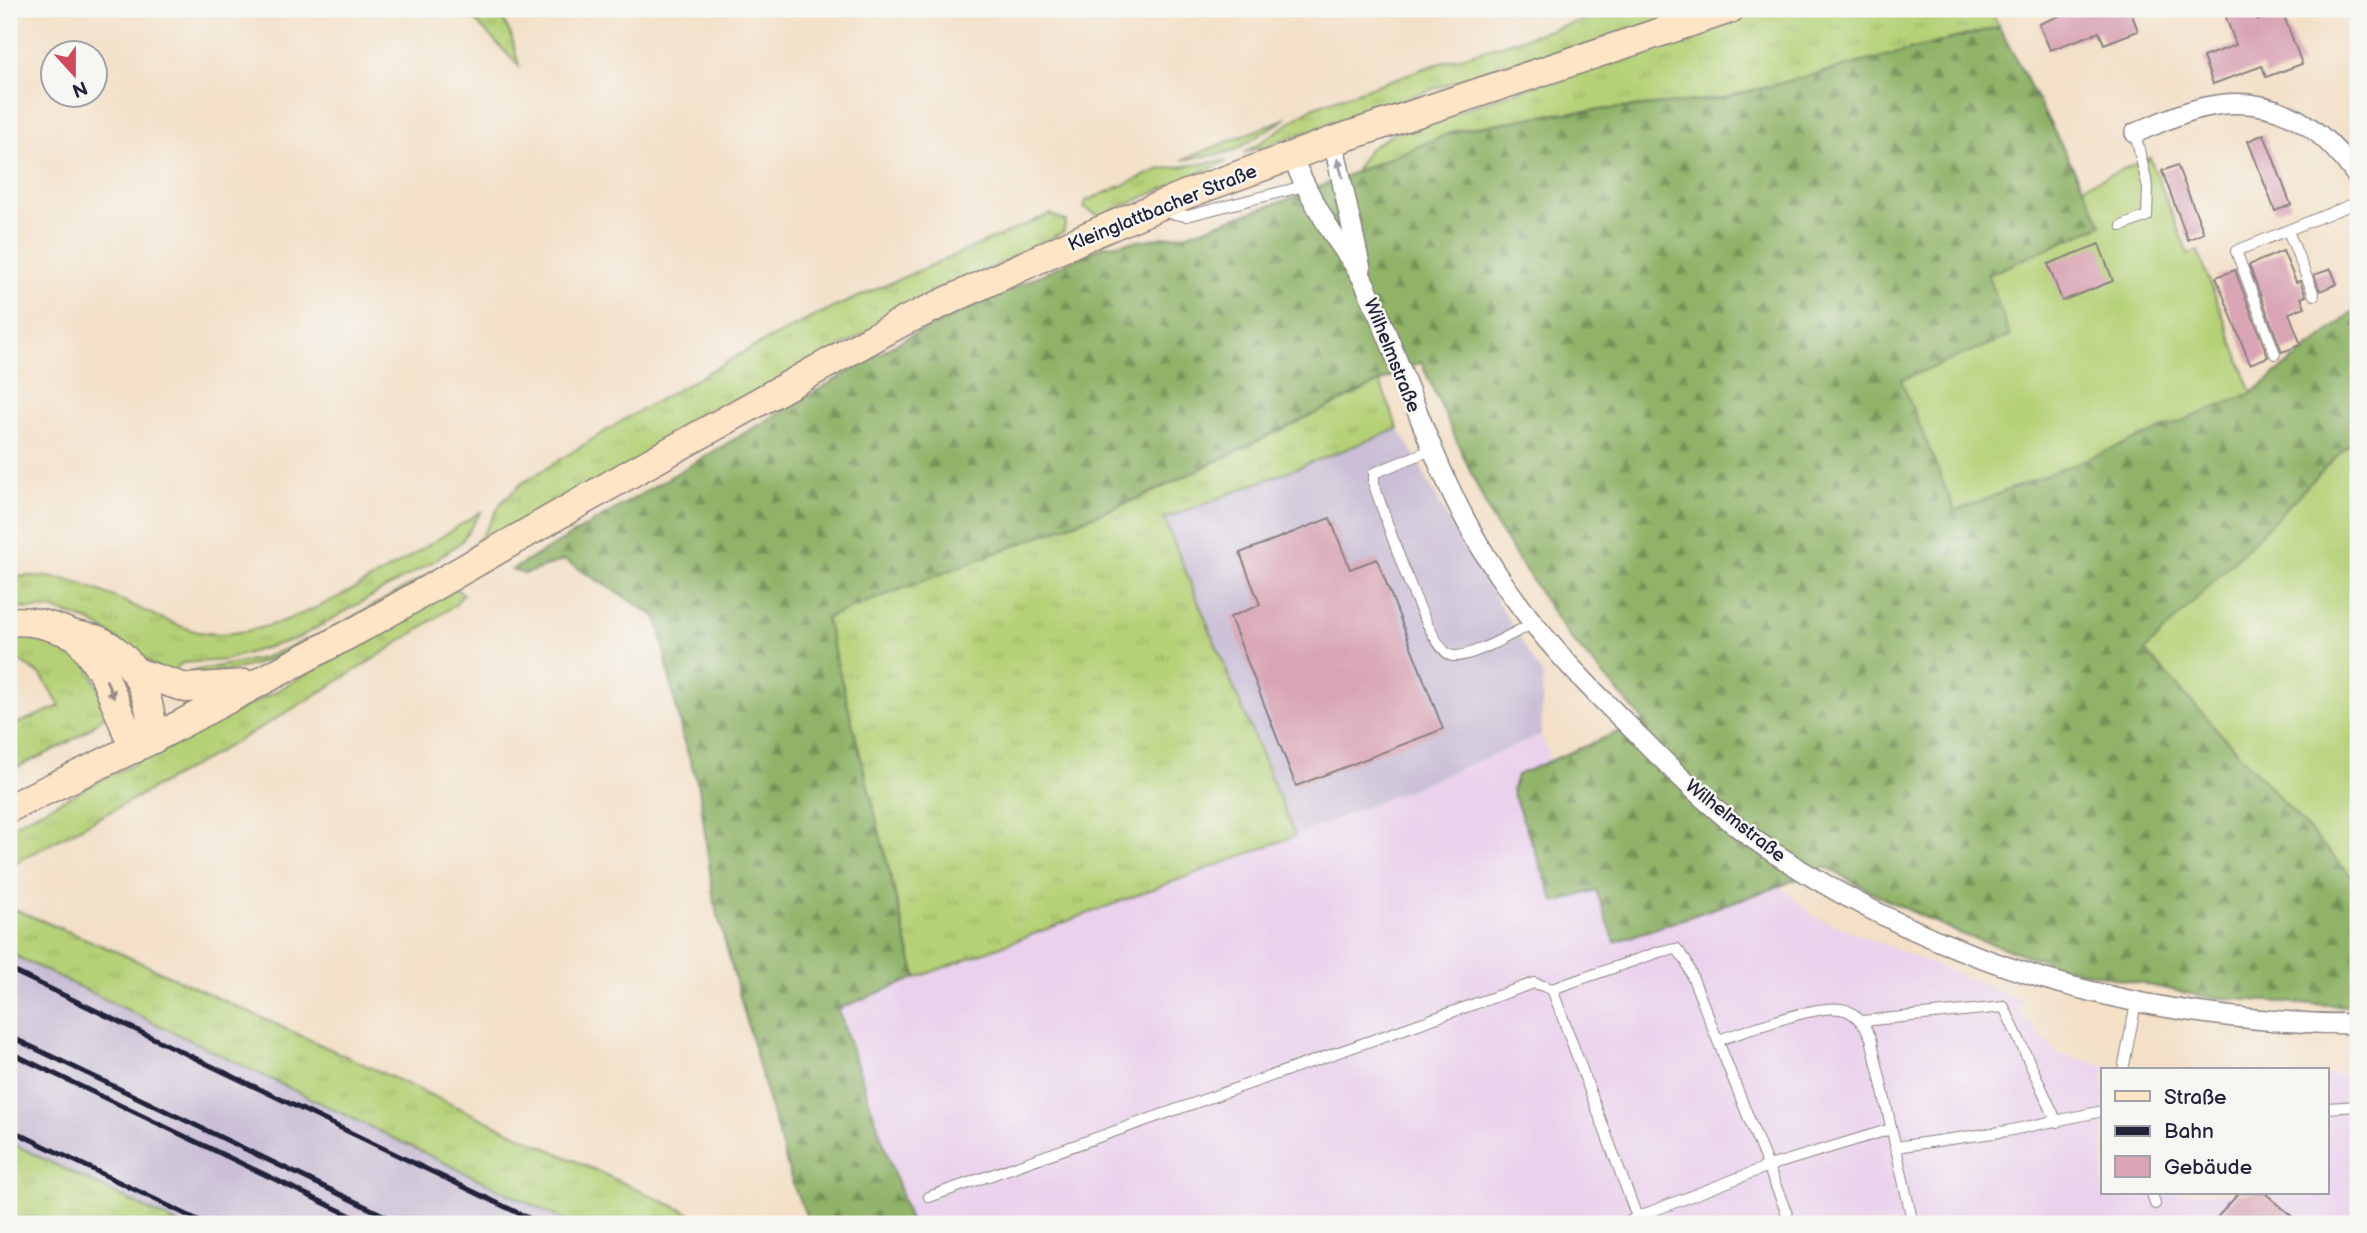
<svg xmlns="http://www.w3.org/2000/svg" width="2367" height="1233" font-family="'Balsamiq Sans',sans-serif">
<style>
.built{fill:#ead1ec}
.industrial{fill:#cabfd6}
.grass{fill:url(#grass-tufts);stroke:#6c7a59;stroke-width:2}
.forest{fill:url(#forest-firs);stroke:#596a52;stroke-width:2}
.pitch{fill:#b5d177;stroke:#6c7a59;stroke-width:2}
.building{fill:#d9a5b5}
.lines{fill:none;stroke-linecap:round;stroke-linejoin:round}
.lane-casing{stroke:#8a8181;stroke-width:12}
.street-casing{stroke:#8a8181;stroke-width:22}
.secondary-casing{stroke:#8a8181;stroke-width:31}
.lane{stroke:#fff;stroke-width:10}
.street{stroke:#fff;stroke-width:19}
.secondary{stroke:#fde5c5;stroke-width:28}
.rail{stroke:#22223b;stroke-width:5}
.oneway{fill:#9c9ca7}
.oneway2{fill:#9a8d87}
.labels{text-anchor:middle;stroke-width:5;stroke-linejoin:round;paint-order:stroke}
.street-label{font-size:19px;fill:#22223b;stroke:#f6f6f2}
</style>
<defs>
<pattern id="grass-tufts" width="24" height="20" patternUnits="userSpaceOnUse" patternTransform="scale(1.75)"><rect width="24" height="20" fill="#b5d177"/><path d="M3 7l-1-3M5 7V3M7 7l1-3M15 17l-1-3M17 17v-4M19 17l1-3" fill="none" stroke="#9bb368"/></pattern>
<pattern id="forest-firs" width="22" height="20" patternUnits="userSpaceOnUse" patternTransform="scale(1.75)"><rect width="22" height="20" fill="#90b368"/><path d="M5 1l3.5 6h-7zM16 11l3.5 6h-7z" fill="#759157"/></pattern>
</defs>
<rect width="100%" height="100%" fill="#f6f6f2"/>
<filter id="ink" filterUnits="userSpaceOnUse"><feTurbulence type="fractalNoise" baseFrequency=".0143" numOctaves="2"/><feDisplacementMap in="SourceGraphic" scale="14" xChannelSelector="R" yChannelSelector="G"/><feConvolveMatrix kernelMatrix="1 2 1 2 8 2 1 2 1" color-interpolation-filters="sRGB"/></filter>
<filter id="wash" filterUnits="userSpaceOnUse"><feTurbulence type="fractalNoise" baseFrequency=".00686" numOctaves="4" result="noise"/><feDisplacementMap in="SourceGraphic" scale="28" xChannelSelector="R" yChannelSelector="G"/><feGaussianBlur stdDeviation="1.57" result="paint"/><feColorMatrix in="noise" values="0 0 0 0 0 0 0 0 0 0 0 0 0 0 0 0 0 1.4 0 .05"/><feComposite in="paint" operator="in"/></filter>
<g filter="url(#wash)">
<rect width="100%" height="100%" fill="#f3e0c7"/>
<path class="built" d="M1541 735 1552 762 1526 770 1555 903 1596 890 1615 942 1780 886 1815 917 2022 1000 2018 1010 2057 1054 2124 1070H2103V1193H2327V1075L2358 1074V1224H911L838 1009 1295 836Z"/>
<g class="industrial">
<path d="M1398 429 1409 445 1451 526 1543 676 1541 735 1295 836 1163 519Z"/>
<path d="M9 953 331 1109 572 1224H178L78 1176 9 1142Z"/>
</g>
<g class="grass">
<path d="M464 9H498L511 35 519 66Z"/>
<path d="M1619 9H1699L1592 44 1478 74 1244 153 1314 107 1428 67Z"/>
<path d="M1761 9H1990L1999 27 1719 99 1546 115 1456 131 1355 172 1369 149 1396 132Z"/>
<path d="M1287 118 1232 152 1182 160Z"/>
<path d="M1225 160 1226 162 1100 216 1084 208 1086 201 1158 170Z"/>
<path d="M1050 214 1066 221 1063 232 914 306 307 646C266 662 228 675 184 676L188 672 263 658 325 633 461 556 482 536 501 503 521 484 625 419 750 349 819 314Z"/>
<path d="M1380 382 1398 429 1164 519 1295 836 916 978 825 618 1142 497Z"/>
<path d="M482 511 461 542 436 560 298 638 225 660 182 663 168 675 92 622 54 609 9 608V578C77 566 130 610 191 630 271 655 416 552 482 511Z"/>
<path d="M455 588 463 594 456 604C314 703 161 785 9 866V827L271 694Z"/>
<path d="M9 630C20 630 30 634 42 637 91 653 89 668 108 712 81 741 44 754 9 771V727L60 706 41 675 14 658 9 659Z"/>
<path d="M9 907 122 954 713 1224H572L9 953Z"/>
<path d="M9 1142 178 1224H18L9 1215Z"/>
</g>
<path class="forest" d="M1999 27 2103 224 1988 275 2011 336 1902 380 2252 393 2358 308V435L2145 651 2358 883V1007L2207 997 2070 969 1963 935 1881 897 1826 867 1780 886 1615 942 1596 890 1555 903 1512 791 1517 775 1644 721 1566 633 1492 519 1421 362 1142 497 826 618 916 978 838 1009 911 1224H810L793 1185 770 1106 714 902 699 787 683 739 657 617 564 560 525 574 512 570 908 337 1103 246 1187 234 1295 197 1455 131 1546 115 1719 99Z"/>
<g class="pitch">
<path d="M2150 158 2188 254 2198 251 2252 393 1955 511 1901 380 2010 336 1988 275 2102 225 2083 186Z"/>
<path d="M2358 435V883L2145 651Z"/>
</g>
<g id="blocks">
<g class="building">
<path d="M2077 9H2130L2138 31 2104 44 2099 32 2050 50 2039 24Z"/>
<path d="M2223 9H2254L2258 20 2282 11 2302 64 2266 77 2262 66 2213 84 2203 57 2236 45Z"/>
<path d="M2264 134 2291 205 2275 211 2248 141Z"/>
<path d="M2177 165 2204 233 2188 240 2162 171Z"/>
<path d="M2099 244 2113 281 2062 301 2048 264Z"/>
<path d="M2283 251 2296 282 2300 281 2306 296 2301 298 2305 307 2289 313 2301 345 2282 352 2249 265Z"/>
<path d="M2331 269 2337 284 2320 291 2314 275Z"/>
<path d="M2235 270 2268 357 2250 364 2216 277Z"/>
<path d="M1330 518 1350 569 1377 559 1443 729 1296 786 1230 617 1260 605 1240 553Z"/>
<path d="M2239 1193H2265L2301 1224H2211Z"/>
</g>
</g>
</g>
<g filter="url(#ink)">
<use href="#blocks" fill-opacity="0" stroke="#8a8181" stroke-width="2"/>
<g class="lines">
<defs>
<g id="lane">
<path d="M1163 212 1187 216 1304 186"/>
<path d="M2122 226 2147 216 2148 188 2135 133"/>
<path d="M2288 231 2314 295"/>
<path d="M2275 354 2236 251 2358 202"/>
<path d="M1431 450 1374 473V485C1384 512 1428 653 1453 656 1472 658 1514 632 1532 624"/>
<path d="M1552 989 1662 951 1677 949 1686 961 1791 1224"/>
<path d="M1862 1021 2004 1007 2057 1122"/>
<path d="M1718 1040C1746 1032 1814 1004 1841 1009 1856 1011 1865 1026 1871 1038L1913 1224"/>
<path d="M2123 1070 2136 1003"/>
<path d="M2327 1108 2358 1106"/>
<path d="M1895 1147 2007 1131 2103 1111"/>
<path d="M2152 1193 2155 1204"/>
<path d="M929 1197 1534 983 1552 989 1637 1217 1769 1166 1891 1129"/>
<path d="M1625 1224 1637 1217 1639 1224"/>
</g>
<g id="street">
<path d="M2135 133C2157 124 2179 113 2201 108 2271 91 2320 123 2358 178"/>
<path d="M1333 141 1361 269"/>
<path d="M1291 155C1302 181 1315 204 1329 228 1340 247 1356 264 1365 284 1407 374 1433 471 1486 556 1525 620 1575 674 1629 726 1672 769 1717 816 1768 849 1945 967 2146 1023 2358 1024"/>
</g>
<g id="secondary">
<path d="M9 622C31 619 51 626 72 634 81 637 90 637 98 640 139 659 151 698 153 739"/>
<path d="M77 636 104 675 134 749"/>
<path d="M136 672 186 688 245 684"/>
<path d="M9 808 153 739 363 627 626 476 902 322 1088 236 1187 194 1333 141 1730 9"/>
</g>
</defs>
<use href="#lane" class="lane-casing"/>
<use href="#street" class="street-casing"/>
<use href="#secondary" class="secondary-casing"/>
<use href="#lane" class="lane"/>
<use href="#street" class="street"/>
<use href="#secondary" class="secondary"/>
<g class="rail">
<path d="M9 969 541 1224"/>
<path d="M9 1036 402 1224"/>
<path d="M9 1052 368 1224"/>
<path d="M9 1129 206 1224"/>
</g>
</g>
<defs><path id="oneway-solid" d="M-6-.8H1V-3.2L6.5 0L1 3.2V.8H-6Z" transform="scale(1.75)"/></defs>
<use class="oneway" href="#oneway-solid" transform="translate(1340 168) rotate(-105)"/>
<use class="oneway2" href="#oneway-solid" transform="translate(110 689) rotate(67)"/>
</g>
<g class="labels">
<g class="street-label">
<text transform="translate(1162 207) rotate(-22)" y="7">Kleinglattbacher Straße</text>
<text transform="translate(1393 355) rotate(68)" y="7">Wilhelmstraße</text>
<text transform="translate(1736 820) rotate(38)" y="7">Wilhelmstraße</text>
</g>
</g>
<rect width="2367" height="1233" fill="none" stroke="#f6f6f2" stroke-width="35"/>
<rect x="2101" y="1068" width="228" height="126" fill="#f6f6f2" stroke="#a1a1a9" stroke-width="2"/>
<rect x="2115" y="1091" width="35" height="10" fill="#fde5c5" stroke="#a1a1a9" stroke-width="2"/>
<text x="2164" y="1104" font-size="21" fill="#22223b">Straße</text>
<rect x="2115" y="1126" width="35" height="10" fill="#22223b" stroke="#a1a1a9" stroke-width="2"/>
<text x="2164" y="1138" font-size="21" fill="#22223b">Bahn</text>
<rect x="2115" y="1156" width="35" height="21" fill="#d9a5b5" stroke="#a1a1a9" stroke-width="2"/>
<text x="2164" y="1174" font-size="21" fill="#22223b">Gebäude</text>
<g transform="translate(74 74) rotate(159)"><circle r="33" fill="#f6f6f2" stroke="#a1a1a9" stroke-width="2"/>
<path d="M0-5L12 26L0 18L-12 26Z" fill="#d1495b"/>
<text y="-10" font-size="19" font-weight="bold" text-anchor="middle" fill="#22223b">N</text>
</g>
</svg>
